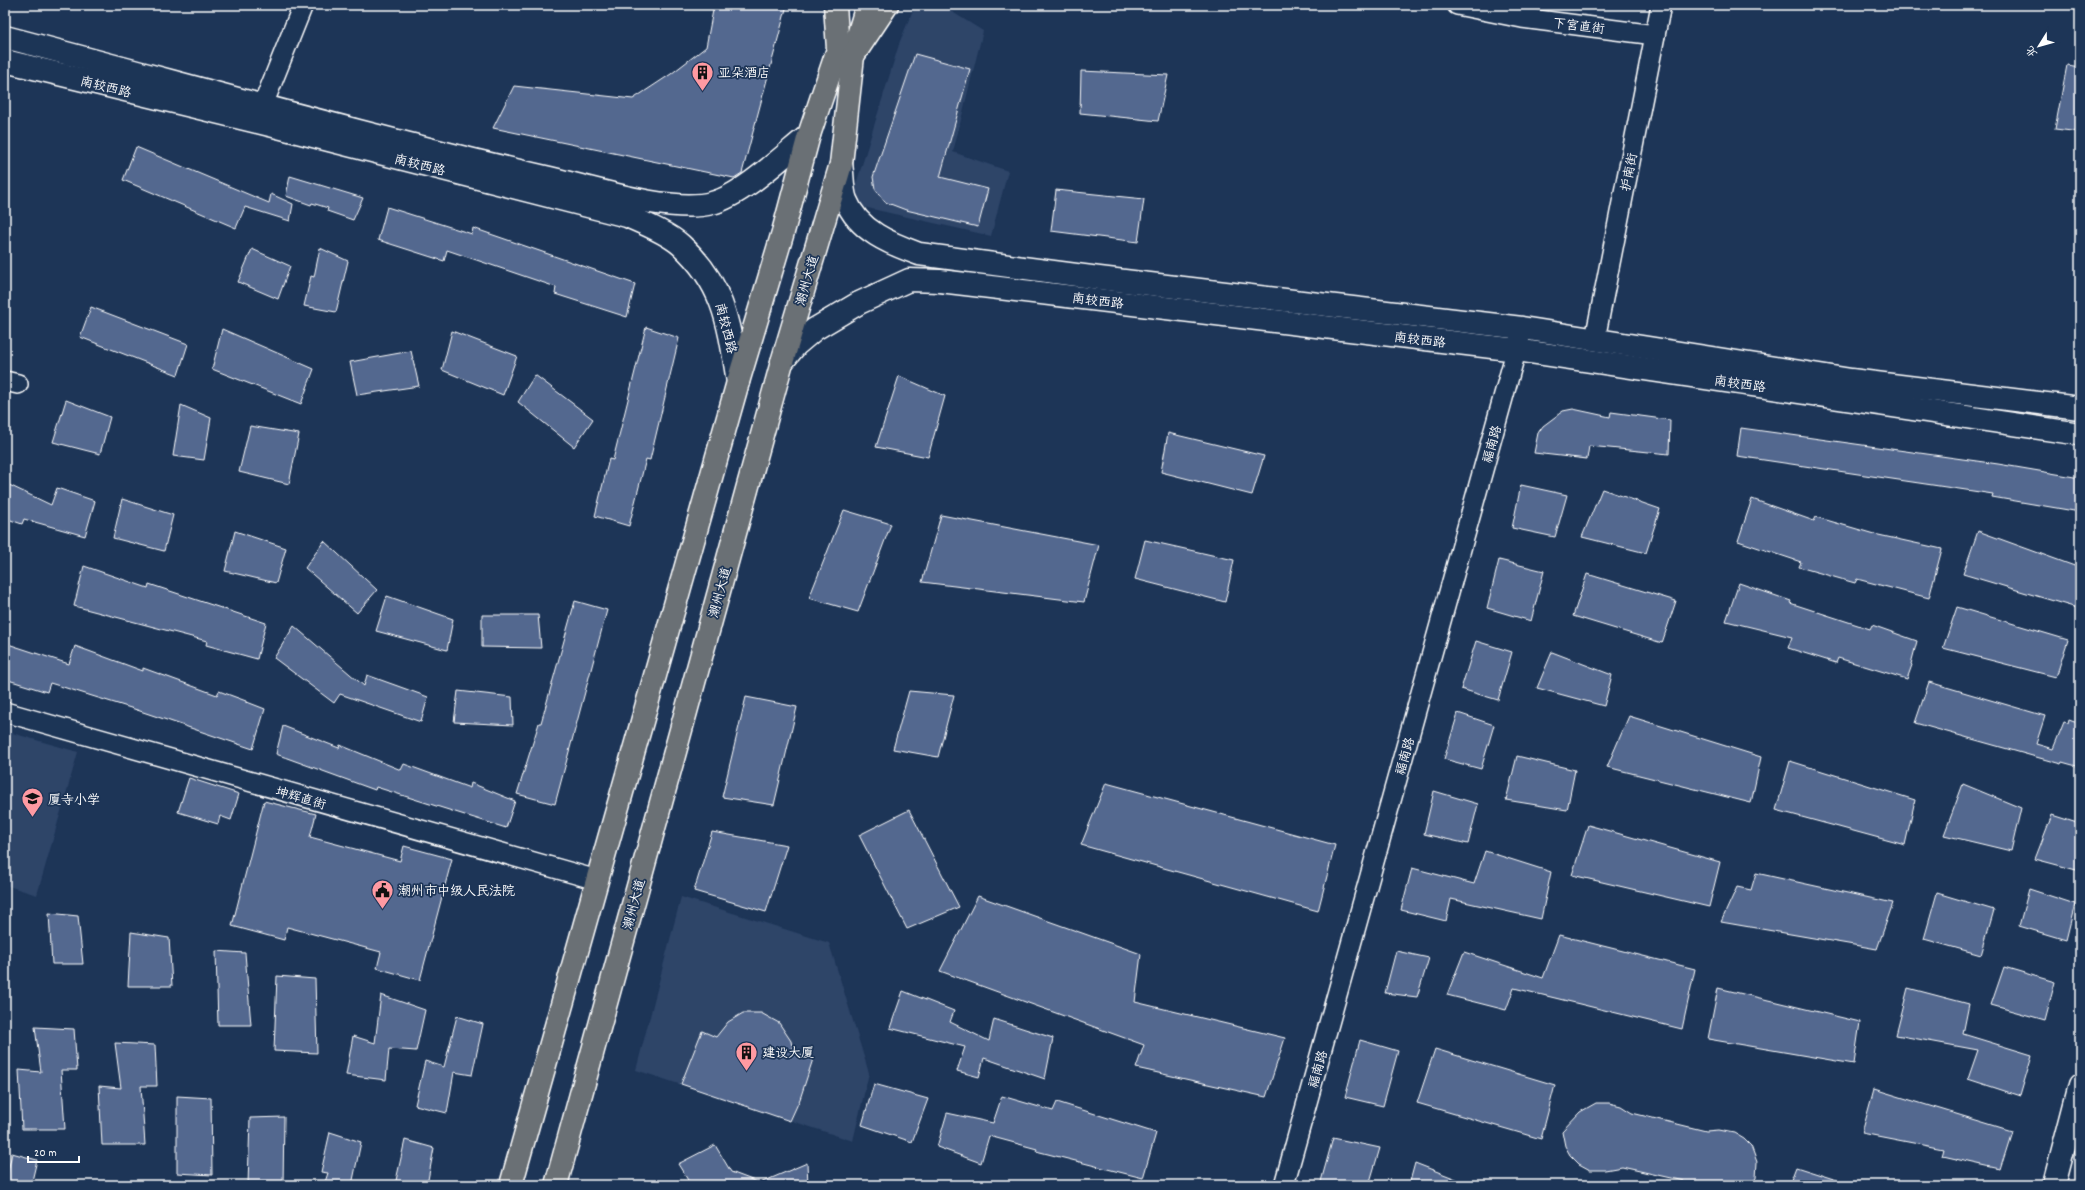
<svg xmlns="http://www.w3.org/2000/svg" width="2085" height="1190" font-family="Dekko,'LXGW WenKai TC',sans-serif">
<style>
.built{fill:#2d4468}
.building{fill:#53688f;stroke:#fff}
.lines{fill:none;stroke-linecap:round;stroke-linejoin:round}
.street-casing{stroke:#fff;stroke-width:22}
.secondary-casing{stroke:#fff;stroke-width:25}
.highway-casing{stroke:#fff;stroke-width:25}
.street{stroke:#1d3557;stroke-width:19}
.secondary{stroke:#1d3557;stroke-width:22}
.highway{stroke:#6a7074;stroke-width:22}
.labels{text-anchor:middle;stroke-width:3.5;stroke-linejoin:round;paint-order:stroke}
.street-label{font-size:13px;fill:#fff;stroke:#1d3557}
.poi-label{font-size:13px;fill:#fff;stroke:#1d3557;text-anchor:start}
</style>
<rect width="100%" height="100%" fill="#1d3557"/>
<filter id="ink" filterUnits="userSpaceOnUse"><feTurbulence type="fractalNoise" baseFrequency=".025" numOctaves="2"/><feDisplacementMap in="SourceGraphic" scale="8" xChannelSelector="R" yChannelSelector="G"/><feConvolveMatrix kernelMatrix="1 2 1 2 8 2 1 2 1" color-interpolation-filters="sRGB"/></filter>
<g filter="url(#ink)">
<g class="built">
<path d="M915 5H941L983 31 953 152 1008 171 991 236 850 204 900 41Z"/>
<path d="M5 731 78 752 37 895 5 885Z"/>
<path d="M681 897 829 943 869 1073 853 1141 636 1070Z"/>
</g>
<g class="building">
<path d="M714 5H787L742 173 734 178 493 128 514 86 633 99 671 74 706 47Z"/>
<path d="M915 54 970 69 940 177 988 189 978 227 906 210 885 202 875 189 873 177Z"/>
<path d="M2067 65 2080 67V132L2055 129Z"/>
<path d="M1081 71 1168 75 1158 121 1080 113Z"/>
<path d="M136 147 269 203 271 194 293 204 290 221 245 207 236 228 123 180Z"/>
<path d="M290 176 363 198 353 220 327 211 328 208 312 203 311 205 286 196Z"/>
<path d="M1056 190 1144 199 1138 242 1051 231Z"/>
<path d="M387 207 472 234 473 228 635 284 627 317 555 294 556 287 447 250 444 261 378 240Z"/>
<path d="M320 248 348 261 336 312 304 306 311 276 314 277Z"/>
<path d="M252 249 290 266 278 299 238 282Z"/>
<path d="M91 307 188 344 178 375 80 337Z"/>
<path d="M646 327 679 338 650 460 646 459 629 526 595 516 609 459 613 460Z"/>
<path d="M222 329 314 369 301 404 212 369Z"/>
<path d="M452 331 517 356 503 395 442 370Z"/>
<path d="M411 351 419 386 357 395 350 362Z"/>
<path d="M535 375 593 419 574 447 518 402Z"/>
<path d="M899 376 945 396 928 457 876 447Z"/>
<path d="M66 400 110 417 100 454 53 442Z"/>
<path d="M181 405 211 418 204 460 173 456Z"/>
<path d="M1573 409 1610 417 1611 412 1670 420 1669 454 1589 446 1587 459 1534 453 1538 433 1543 426 1563 411Z"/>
<path d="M250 426 299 434 289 484 239 472Z"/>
<path d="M1741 428 1998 464 2080 478V512L1992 497 1993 494 1737 456Z"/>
<path d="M1168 433 1264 456 1252 495 1161 472Z"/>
<path d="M5 483 51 505 57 488 95 501 85 536 24 519 22 524 5 518Z"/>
<path d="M1521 485 1567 495 1555 537 1512 528Z"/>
<path d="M1602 489 1660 509 1646 553 1582 537Z"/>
<path d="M122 499 173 515 164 551 113 538Z"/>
<path d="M1752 499 1814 521 1816 517 1874 534 1942 549 1929 598 1857 579 1855 583 1799 567 1801 562 1738 541Z"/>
<path d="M844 510 891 524 858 612 809 598Z"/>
<path d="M941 515 1099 545 1084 602 922 582Z"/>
<path d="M235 531 286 548 276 583 225 571Z"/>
<path d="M1978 531 2080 568V597L2077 608 1963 574Z"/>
<path d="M1145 540 1234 560 1225 602 1135 579Z"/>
<path d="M324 541 377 590 357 613 305 568Z"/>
<path d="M1499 560 1544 571 1531 621 1487 608Z"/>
<path d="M84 566 148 588 149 584 266 623 257 659 206 645 207 641 74 606Z"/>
<path d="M1587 574 1676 601 1662 643 1573 616Z"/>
<path d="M1739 583 1791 601 1790 603 1870 629 1872 625 1917 641 1911 664 1912 665 1907 679 1838 658 1836 663 1788 648 1792 637 1726 621Z"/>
<path d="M387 596 453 619 447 650 376 631Z"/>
<path d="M575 601 607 610 555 804 517 794 539 723H541Z"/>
<path d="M1957 607 2068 640 2056 677 1943 648Z"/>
<path d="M482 615H538L541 648 482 647Z"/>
<path d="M294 626 364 686 367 675 428 697 421 722 340 694 334 703 274 658Z"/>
<path d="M1476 641 1512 652 1498 700 1461 689Z"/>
<path d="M5 643 69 664 75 646 143 671V668L217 695 219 691 246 701V703L247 702 265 709 253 749 134 709 50 683 47 692 5 679Z"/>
<path d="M1552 652 1612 675 1604 706 1537 688Z"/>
<path d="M1929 682 2045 716 2036 744 2053 749 2064 722 2068 723 2069 719 2080 723V767L2062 762 2061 764 1915 723Z"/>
<path d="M458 691 512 697 513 725 454 722Z"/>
<path d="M909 691 954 695 938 757 893 749Z"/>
<path d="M746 697 797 707 774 805 722 797Z"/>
<path d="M1458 713 1494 725 1481 769 1444 759Z"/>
<path d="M1629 716 1761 757 1751 803 1607 767Z"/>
<path d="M283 726 339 748 340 745 401 770 404 764 470 788 471 783 515 801 506 828 376 787 375 790 276 754Z"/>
<path d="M1517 756 1575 770 1567 810 1506 800Z"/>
<path d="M1790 761 1915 800 1905 845 1776 810Z"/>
<path d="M189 778 239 794 231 820 220 816 218 824 178 812Z"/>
<path d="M1106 783 1335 845 1318 911 1081 845Z"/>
<path d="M1963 784 2021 808 2011 851 1944 835Z"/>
<path d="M1434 791 1478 804 1468 844 1424 834Z"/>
<path d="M264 801 316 814 310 837 400 861 404 846 452 859 420 980 377 968 381 952 287 927 284 940 232 926Z"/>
<path d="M909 810 959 907 907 929 859 835Z"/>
<path d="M2052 815 2080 824V871L2035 859Z"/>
<path d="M1588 825 1720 862 1709 907 1572 875Z"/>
<path d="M712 832 787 845 766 912 694 891Z"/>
<path d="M1485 851 1551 872 1541 919 1451 899 1446 921 1401 910 1412 868 1474 884Z"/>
<path d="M1756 873 1893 903 1877 949 1721 922 1737 887 1751 890Z"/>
<path d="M2029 889 2075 904 2066 940 2019 926Z"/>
<path d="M1937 893 1994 910 1981 955 1924 939Z"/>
<path d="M978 896 1141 954 1135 1002 1285 1038 1266 1097 1136 1068 1144 1045 940 971Z"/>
<path d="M49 913 78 916 83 964H52Z"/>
<path d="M131 932 169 938 172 986H128Z"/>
<path d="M1559 935 1695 969 1682 1029 1514 988 1506 1010 1447 995 1464 952 1543 978Z"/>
<path d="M216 951 245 953 251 1025H218Z"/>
<path d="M1396 951 1429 958 1417 997 1385 993Z"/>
<path d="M2004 967 2055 982 2045 1020 1991 1005Z"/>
<path d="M277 976 315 979 317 1053 274 1051Z"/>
<path d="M1718 988 1860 1022 1854 1064 1708 1039Z"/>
<path d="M1908 988 1969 1004 1963 1034 2032 1055 2020 1096 1968 1079 1978 1050 1896 1035Z"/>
<path d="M903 991 954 1011 950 1022 989 1041 994 1019 1053 1038 1045 1079 984 1058 979 1077 957 1071 965 1047 890 1028Z"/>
<path d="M381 995 425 1010 416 1051 389 1049 386 1080 346 1075 353 1036 375 1043Z"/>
<path d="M743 1013H761L779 1023 791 1041 793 1053 813 1059 800 1099 790 1121 681 1084 702 1031 716 1037 728 1022Z"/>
<path d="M457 1016 483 1024 472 1075 454 1072 447 1113 415 1105 425 1061 444 1067Z"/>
<path d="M35 1027 74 1029 77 1070H61L65 1129H22L19 1070 41 1072Z"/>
<path d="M1360 1040 1398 1051 1383 1106 1345 1097Z"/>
<path d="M115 1043 155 1045 157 1086H141L145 1145H102L99 1086 121 1088Z"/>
<path d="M1435 1049 1555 1085 1541 1139 1417 1103Z"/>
<path d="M874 1084 928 1099 912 1142 862 1125Z"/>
<path d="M1874 1089 2012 1131 2000 1169 1942 1156 1944 1149 1862 1133Z"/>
<path d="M177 1096 211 1098 212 1175 177 1173Z"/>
<path d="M1002 1096 1053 1111 1057 1102 1156 1133 1143 1178 1036 1151 1037 1149 989 1136 981 1163 937 1147 947 1113 993 1123Z"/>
<path d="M1596 1103H1609L1621 1106 1632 1113 1706 1131 1718 1130 1734 1133 1744 1139 1751 1146 1757 1162 1756 1178 1750 1185H1687L1684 1181 1622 1167 1605 1170H1590L1579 1164 1570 1155 1565 1146 1562 1131 1580 1112Z"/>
<path d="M284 1117 283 1185H248L250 1118Z"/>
<path d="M330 1132 361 1142 352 1185H324L328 1173 321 1172Z"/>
<path d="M1333 1138 1380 1148 1369 1185H1320Z"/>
<path d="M405 1140 434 1148 427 1185H395Z"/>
<path d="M715 1145 731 1172 760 1183 807 1163 808 1185H691L678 1164Z"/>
<path d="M12 1153 37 1160 31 1185H5Z"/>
<path d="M1415 1163 1469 1184V1185H1409Z"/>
<path d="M1796 1167 1843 1182 1842 1185H1789Z"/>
</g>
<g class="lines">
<defs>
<g id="street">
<path d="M1457 5 1522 18 1655 35"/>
<path d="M263 105 303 5"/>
<path d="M1595 339 1661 5"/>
<path d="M5 381 18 384"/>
<path d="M5 712 597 880"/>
<path d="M1284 1185 1520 337"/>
</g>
<g id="secondary">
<path d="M5 37C185 84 364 135 545 177 589 187 670 214 712 203 743 195 784 155 809 135"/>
<path d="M5 61 270 125 627 216C643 223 668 233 681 245 725 285 729 326 738 382"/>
<path d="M841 164C843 175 842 190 846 200 858 231 891 244 919 254L1099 278 1522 328 1851 380 2080 408"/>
<path d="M782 362 796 345 815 329 859 303 909 280 940 281 1517 350 2080 434"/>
<path d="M2054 1185 2080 1085"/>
</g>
<g id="highway">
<path d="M857 39 867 5"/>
<path d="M511 1185 738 382 783 232 809 135 838 49 835 5"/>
<path d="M556 1185 782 362 841 164 853 56 887 5"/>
</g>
</defs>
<use href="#street" class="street-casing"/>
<use href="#secondary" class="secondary-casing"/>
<use href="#highway" class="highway-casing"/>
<use href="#street" class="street"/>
<use href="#secondary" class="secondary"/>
<use href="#highway" class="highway"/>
</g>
</g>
<defs>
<symbol id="building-pin" viewBox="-11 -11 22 30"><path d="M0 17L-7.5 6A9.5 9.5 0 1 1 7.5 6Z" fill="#ff9aa2" stroke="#1d3557"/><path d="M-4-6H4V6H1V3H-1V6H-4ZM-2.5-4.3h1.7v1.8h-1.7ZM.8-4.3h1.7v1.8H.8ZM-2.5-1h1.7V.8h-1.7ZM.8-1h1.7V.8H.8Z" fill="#111"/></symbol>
<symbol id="school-pin" viewBox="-11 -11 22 30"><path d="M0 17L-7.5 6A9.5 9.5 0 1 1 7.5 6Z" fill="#ff9aa2" stroke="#1d3557"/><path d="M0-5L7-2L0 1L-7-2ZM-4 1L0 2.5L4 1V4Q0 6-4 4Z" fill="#111"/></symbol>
<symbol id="civic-pin" viewBox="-11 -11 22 30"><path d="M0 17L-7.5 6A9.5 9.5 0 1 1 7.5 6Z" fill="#ff9aa2" stroke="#1d3557"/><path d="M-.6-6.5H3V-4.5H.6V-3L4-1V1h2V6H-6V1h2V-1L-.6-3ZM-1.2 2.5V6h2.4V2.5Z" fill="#111"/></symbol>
</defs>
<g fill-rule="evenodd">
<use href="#building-pin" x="690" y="60" width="25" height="34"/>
<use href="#school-pin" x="20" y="786" width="25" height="34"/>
<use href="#civic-pin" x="370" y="878" width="25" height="34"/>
<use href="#building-pin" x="734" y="1040" width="25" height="34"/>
</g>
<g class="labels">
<g class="street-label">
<text transform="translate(1579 25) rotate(7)" y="5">下宫直街</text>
<text transform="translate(106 86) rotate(14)" y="5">南较西路</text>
<text transform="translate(420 164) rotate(14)" y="5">南较西路</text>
<text transform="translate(1628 172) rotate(-79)" y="5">护南街</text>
<text transform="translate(806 280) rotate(-74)" y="5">潮州大道</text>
<text transform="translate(1098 300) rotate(7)" y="5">南较西路</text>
<text transform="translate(727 328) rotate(76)" y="5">南较西路</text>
<text transform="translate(1420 339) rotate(7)" y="5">南较西路</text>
<text transform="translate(1740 383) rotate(8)" y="5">南较西路</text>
<text transform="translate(1491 444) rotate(-74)" y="5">福南路</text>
<text transform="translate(719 592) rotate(-75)" y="5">潮州大道</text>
<text transform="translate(1404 756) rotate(-74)" y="5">福南路</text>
<text transform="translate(301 797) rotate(16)" y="5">坤辉直街</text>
<text transform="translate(633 904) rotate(-75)" y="5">潮州大道</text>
<text transform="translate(1317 1069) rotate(-74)" y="5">福南路</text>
</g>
<g class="poi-label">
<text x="718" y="77">亚朵酒店</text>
<text x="48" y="804">厦寺小学</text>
<text x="398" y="895">潮州市中级人民法院</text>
<text x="762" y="1057">建设大厦</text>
</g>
</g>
<rect width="2085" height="1190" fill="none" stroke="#1d3557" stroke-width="20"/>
<rect x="10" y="10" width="2065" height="1170" fill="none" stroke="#fff" stroke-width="1.5" filter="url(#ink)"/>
<g transform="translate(2039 46) rotate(233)" stroke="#1d3557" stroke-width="3" paint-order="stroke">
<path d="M0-3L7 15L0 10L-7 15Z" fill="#ffffff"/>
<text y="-6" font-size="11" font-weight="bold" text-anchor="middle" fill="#ffffff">北</text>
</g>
<path d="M28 1156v6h51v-6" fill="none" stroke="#ffffff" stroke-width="2"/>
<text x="34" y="1156" font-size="12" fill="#ffffff" stroke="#1d3557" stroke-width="3" paint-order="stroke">20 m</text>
</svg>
